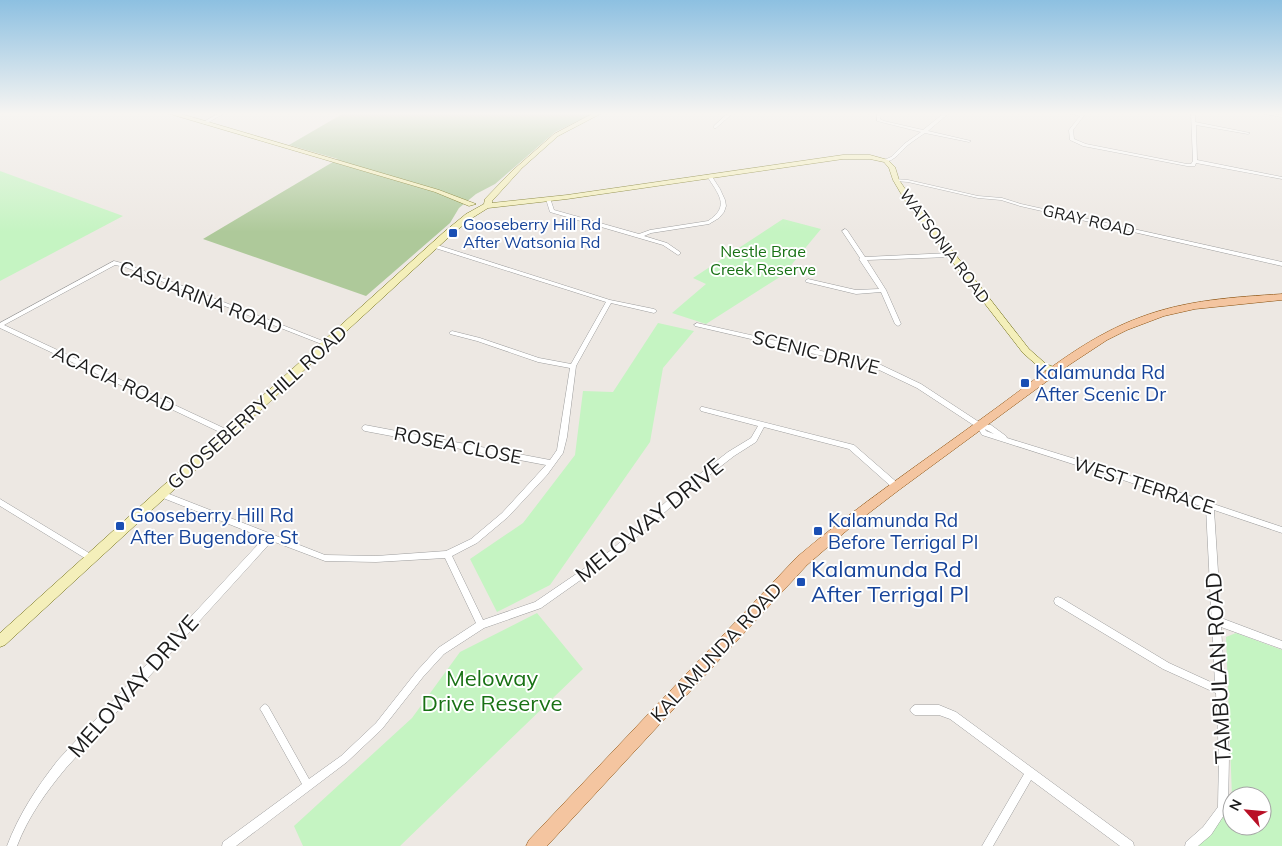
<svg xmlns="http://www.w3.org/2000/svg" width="1282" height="846" font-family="Mulish,sans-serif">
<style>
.forest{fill:#aec99a}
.park{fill:#c5f4c2}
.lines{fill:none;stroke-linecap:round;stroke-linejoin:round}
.street-casing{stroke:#9d9d9d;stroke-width:1}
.secondary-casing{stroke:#69670d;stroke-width:1}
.primary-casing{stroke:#894f0c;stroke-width:1}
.street{fill:#fff;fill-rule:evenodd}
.secondary{fill:#f4efba;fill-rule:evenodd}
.primary{fill:#f4c5a0;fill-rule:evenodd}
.transit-dot{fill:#1a4fb4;stroke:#fff;stroke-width:2}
.labels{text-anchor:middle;stroke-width:4;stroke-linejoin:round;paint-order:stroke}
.far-street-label{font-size:16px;fill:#1c1c1c;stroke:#fff}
.far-transit-label{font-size:16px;fill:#164399;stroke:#fff;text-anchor:start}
.far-park-label{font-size:16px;fill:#187114;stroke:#fff}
.street-label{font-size:19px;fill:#1c1c1c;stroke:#fff}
.transit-label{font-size:19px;fill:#164399;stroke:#fff;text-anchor:start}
.near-street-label{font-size:22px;fill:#1c1c1c;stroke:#fff}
.near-transit-label{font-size:22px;fill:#164399;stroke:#fff;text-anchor:start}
.near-park-label{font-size:22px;fill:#187114;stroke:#fff}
</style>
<rect width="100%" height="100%" fill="#ede8e3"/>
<path class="forest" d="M344 113H594L555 132 495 184 476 194 459 208 450 223 366 296 203 239 338 159 289 145Z"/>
<g class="park">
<path d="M0 171 123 216 0 281Z"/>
<path d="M783 219 821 229 783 275 706 324 672 313 706 284 693 278Z"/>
<path d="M658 323 694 331 663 368 650 442 550 585 497 612 470 559 523 523 575 455 583 391 613 392Z"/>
<path d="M537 613 583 669 400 846H303L294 826 412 718 460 652Z"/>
<path d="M1236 633 1282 650V846H1190L1223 809 1232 812V826H1262V796L1232 797 1226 637Z"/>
</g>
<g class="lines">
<defs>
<g id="street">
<path d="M219 113H225L205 124 202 123Z"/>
<path d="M728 113H733L716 128H714V126Z"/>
<path d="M877 113H881L880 119 884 121 923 130 944 113H949L928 131 971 141 969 142 925 133C919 137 913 141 908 145 900 152 895 161 884 162V160L891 157 904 144 921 132 877 121Z"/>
<path d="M1068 113H1086L1073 130 1074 139 1086 144 1187 164H1191L1193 161 1191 113H1195V122L1250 133 1248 134 1196 125 1197 160 1282 177V179L1196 163 1195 166H1187L1083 146 1070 140 1069 130 1080 116Z"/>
<path d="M1263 113 1282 115V117L1265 114Z"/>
<path d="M707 175H711L720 189 725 200 726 206 724 212 719 218 709 224 651 233 644 236 667 243 680 252V254L678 255 663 245 550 212 546 199 550 198 554 210 639 234 650 230 708 221C731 206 718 194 707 176Z"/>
<path d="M894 179 908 180 978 196 1002 198 1021 204 1282 262V266L1020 206 1001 200 978 198 908 182 896 181H894Z"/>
<path d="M845 229 847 230 865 257 950 253 953 255 950 257 867 260 886 290 901 324 898 326 895 324 881 292 856 294 806 282 805 281 808 279 856 290 879 289 859 259 860 258 842 231Z"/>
<path d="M434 244 610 300 654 309 657 311 654 313 611 303 576 366 567 437 563 453 547 475 508 517 477 543 452 556 483 620 535 602 610 551 683 487 728 452 751 438 758 426 701 411 700 409 701 407H703L854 445 900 485 901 487 900 489 897 490 894 489 849 449 764 427 756 442 734 456 689 491 616 555 541 608 484 628 444 654 423 677 382 729 347 762 236 846H222L223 842 302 784 262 712 260 709 262 706 265 704 268 706 309 779 341 756 376 723 417 671 438 648 476 623 445 558 376 562 325 561 272 541 66 768C46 792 28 817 17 846H7C19 814 37 787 58 760L264 538 158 496 157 494 158 492 161 491 164 492 325 555 376 556 446 551 471 539 502 513 546 465 365 431 363 430 362 428 363 426 365 425 550 460 557 450 570 368 538 362 477 341 450 334 449 333 452 331 480 338 539 358 571 364 606 302 432 247 431 246Z"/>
<path d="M114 261 129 265 328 343 329 344 328 345H324L125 267 115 265 4 325 230 431 231 433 230 435 228 436 0 328V323Z"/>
<path d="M697 323 879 364 921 384 982 424 991 425 1006 436 1007 438 1127 475 1282 527V533L1214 510 1221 618 1282 641V649L1221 627 1229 756 1228 809 1211 835 1198 846H1185L1186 842 1203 827 1218 807 1219 756 1216 693 1163 669 1055 604 1054 601 1055 598 1058 597 1061 598 1169 663 1215 684 1206 508 1126 481 982 435 978 428 917 388 875 368 695 326 694 325ZM985 429 994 434 986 431Z"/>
<path d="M0 499 94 556 95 558 94 560 91 561 88 560 0 506Z"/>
<path d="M915 705H939L956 712 1133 842 1134 846H1120L1031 780 993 846H982L1024 774 950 719 939 715H915L912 713 910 710 912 707Z"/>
</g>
<g id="secondary">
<path d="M167 113H178L439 190 476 204 469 206 435 192Z"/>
<path d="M594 113H602L558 136 522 168 492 201V203L567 195 843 155H870L888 160 895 167 899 180 912 199 1029 349 1046 364 1059 369 1061 371 1056 374 1040 368 1023 353 906 202 893 180 889 168 884 162 870 159H843L567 199 488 208 472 218 450 236 5 645 0 647V633L444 232 466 214 484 204 485 199 512 171 554 134Z"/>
</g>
<path id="primary" d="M1282 294V300L1195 309 1164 316 1127 330 1107 340 1069 365 899 490 852 526 807 565 547 846H526L529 840 797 557C858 505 924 461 988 414 1037 379 1083 338 1141 317 1186 300 1234 297 1282 294Z"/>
</defs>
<use href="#street" class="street-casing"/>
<use href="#secondary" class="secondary-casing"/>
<use href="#primary" class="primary-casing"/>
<use href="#street" class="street"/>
<use href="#secondary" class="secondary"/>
<use href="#primary" class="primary"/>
</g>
<linearGradient id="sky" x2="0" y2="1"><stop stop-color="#8dc0e1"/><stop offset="0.49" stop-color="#f7f5f2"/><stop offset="1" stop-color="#f7f5f2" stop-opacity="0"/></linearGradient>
<rect width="1282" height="232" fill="url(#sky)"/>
<g class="transit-dot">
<rect x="448" y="228" width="10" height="10" rx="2.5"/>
<rect x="1020" y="378" width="10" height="10" rx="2.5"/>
<rect x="115" y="521" width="10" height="10" rx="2.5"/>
<rect x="813" y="526" width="10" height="10" rx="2.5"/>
<rect x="796" y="577" width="10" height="10" rx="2.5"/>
</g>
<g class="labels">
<g class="far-street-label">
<text transform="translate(1089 220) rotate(13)" y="6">GRAY ROAD</text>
<text transform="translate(945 246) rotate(53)" y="6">WATSONIA ROAD</text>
</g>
<g class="far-transit-label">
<text x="463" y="230">Gooseberry Hill Rd<tspan x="463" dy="18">After Watsonia Rd</tspan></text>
</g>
<g class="far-park-label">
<text x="763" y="257">Nestle Brae<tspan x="763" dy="18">Creek Reserve</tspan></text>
</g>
<g class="street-label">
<text transform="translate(201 297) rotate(21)" y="7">CASUARINA ROAD</text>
<text transform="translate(816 352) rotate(14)" y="7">SCENIC DRIVE</text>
<text transform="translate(114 379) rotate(25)" y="7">ACACIA ROAD</text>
<text transform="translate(257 407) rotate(-42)" y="7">GOOSEBERRY HILL ROAD</text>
<text transform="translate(458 445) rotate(11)" y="7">ROSEA CLOSE</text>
<text transform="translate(1144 485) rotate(18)" y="7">WEST TERRACE</text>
<text transform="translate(716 652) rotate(-47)" y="7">KALAMUNDA ROAD</text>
</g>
<g class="transit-label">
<text x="1035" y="379">Kalamunda Rd<tspan x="1035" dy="22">After Scenic Dr</tspan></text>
<text x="130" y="522">Gooseberry Hill Rd<tspan x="130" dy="22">After Bugendore St</tspan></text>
<text x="828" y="527">Kalamunda Rd<tspan x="828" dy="22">Before Terrigal Pl</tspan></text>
</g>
<g class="near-street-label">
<text transform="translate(649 520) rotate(-39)" y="8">MELOWAY DRIVE</text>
<text transform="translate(1218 668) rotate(-93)" y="8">TAMBULAN ROAD</text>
<text transform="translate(133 686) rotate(-48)" y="8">MELOWAY DRIVE</text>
</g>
<g class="near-transit-label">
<text x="811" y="577">Kalamunda Rd<tspan x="811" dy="25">After Terrigal Pl</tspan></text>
</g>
<g class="near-park-label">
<text x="492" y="686">Meloway<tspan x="492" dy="25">Drive Reserve</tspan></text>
</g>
</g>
<g transform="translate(1247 811) rotate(297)"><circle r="24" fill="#ffffff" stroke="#a4a4a4"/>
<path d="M0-4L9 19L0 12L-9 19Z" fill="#b91026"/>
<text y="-8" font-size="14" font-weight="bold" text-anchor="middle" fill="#1c1c1c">N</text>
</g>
</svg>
